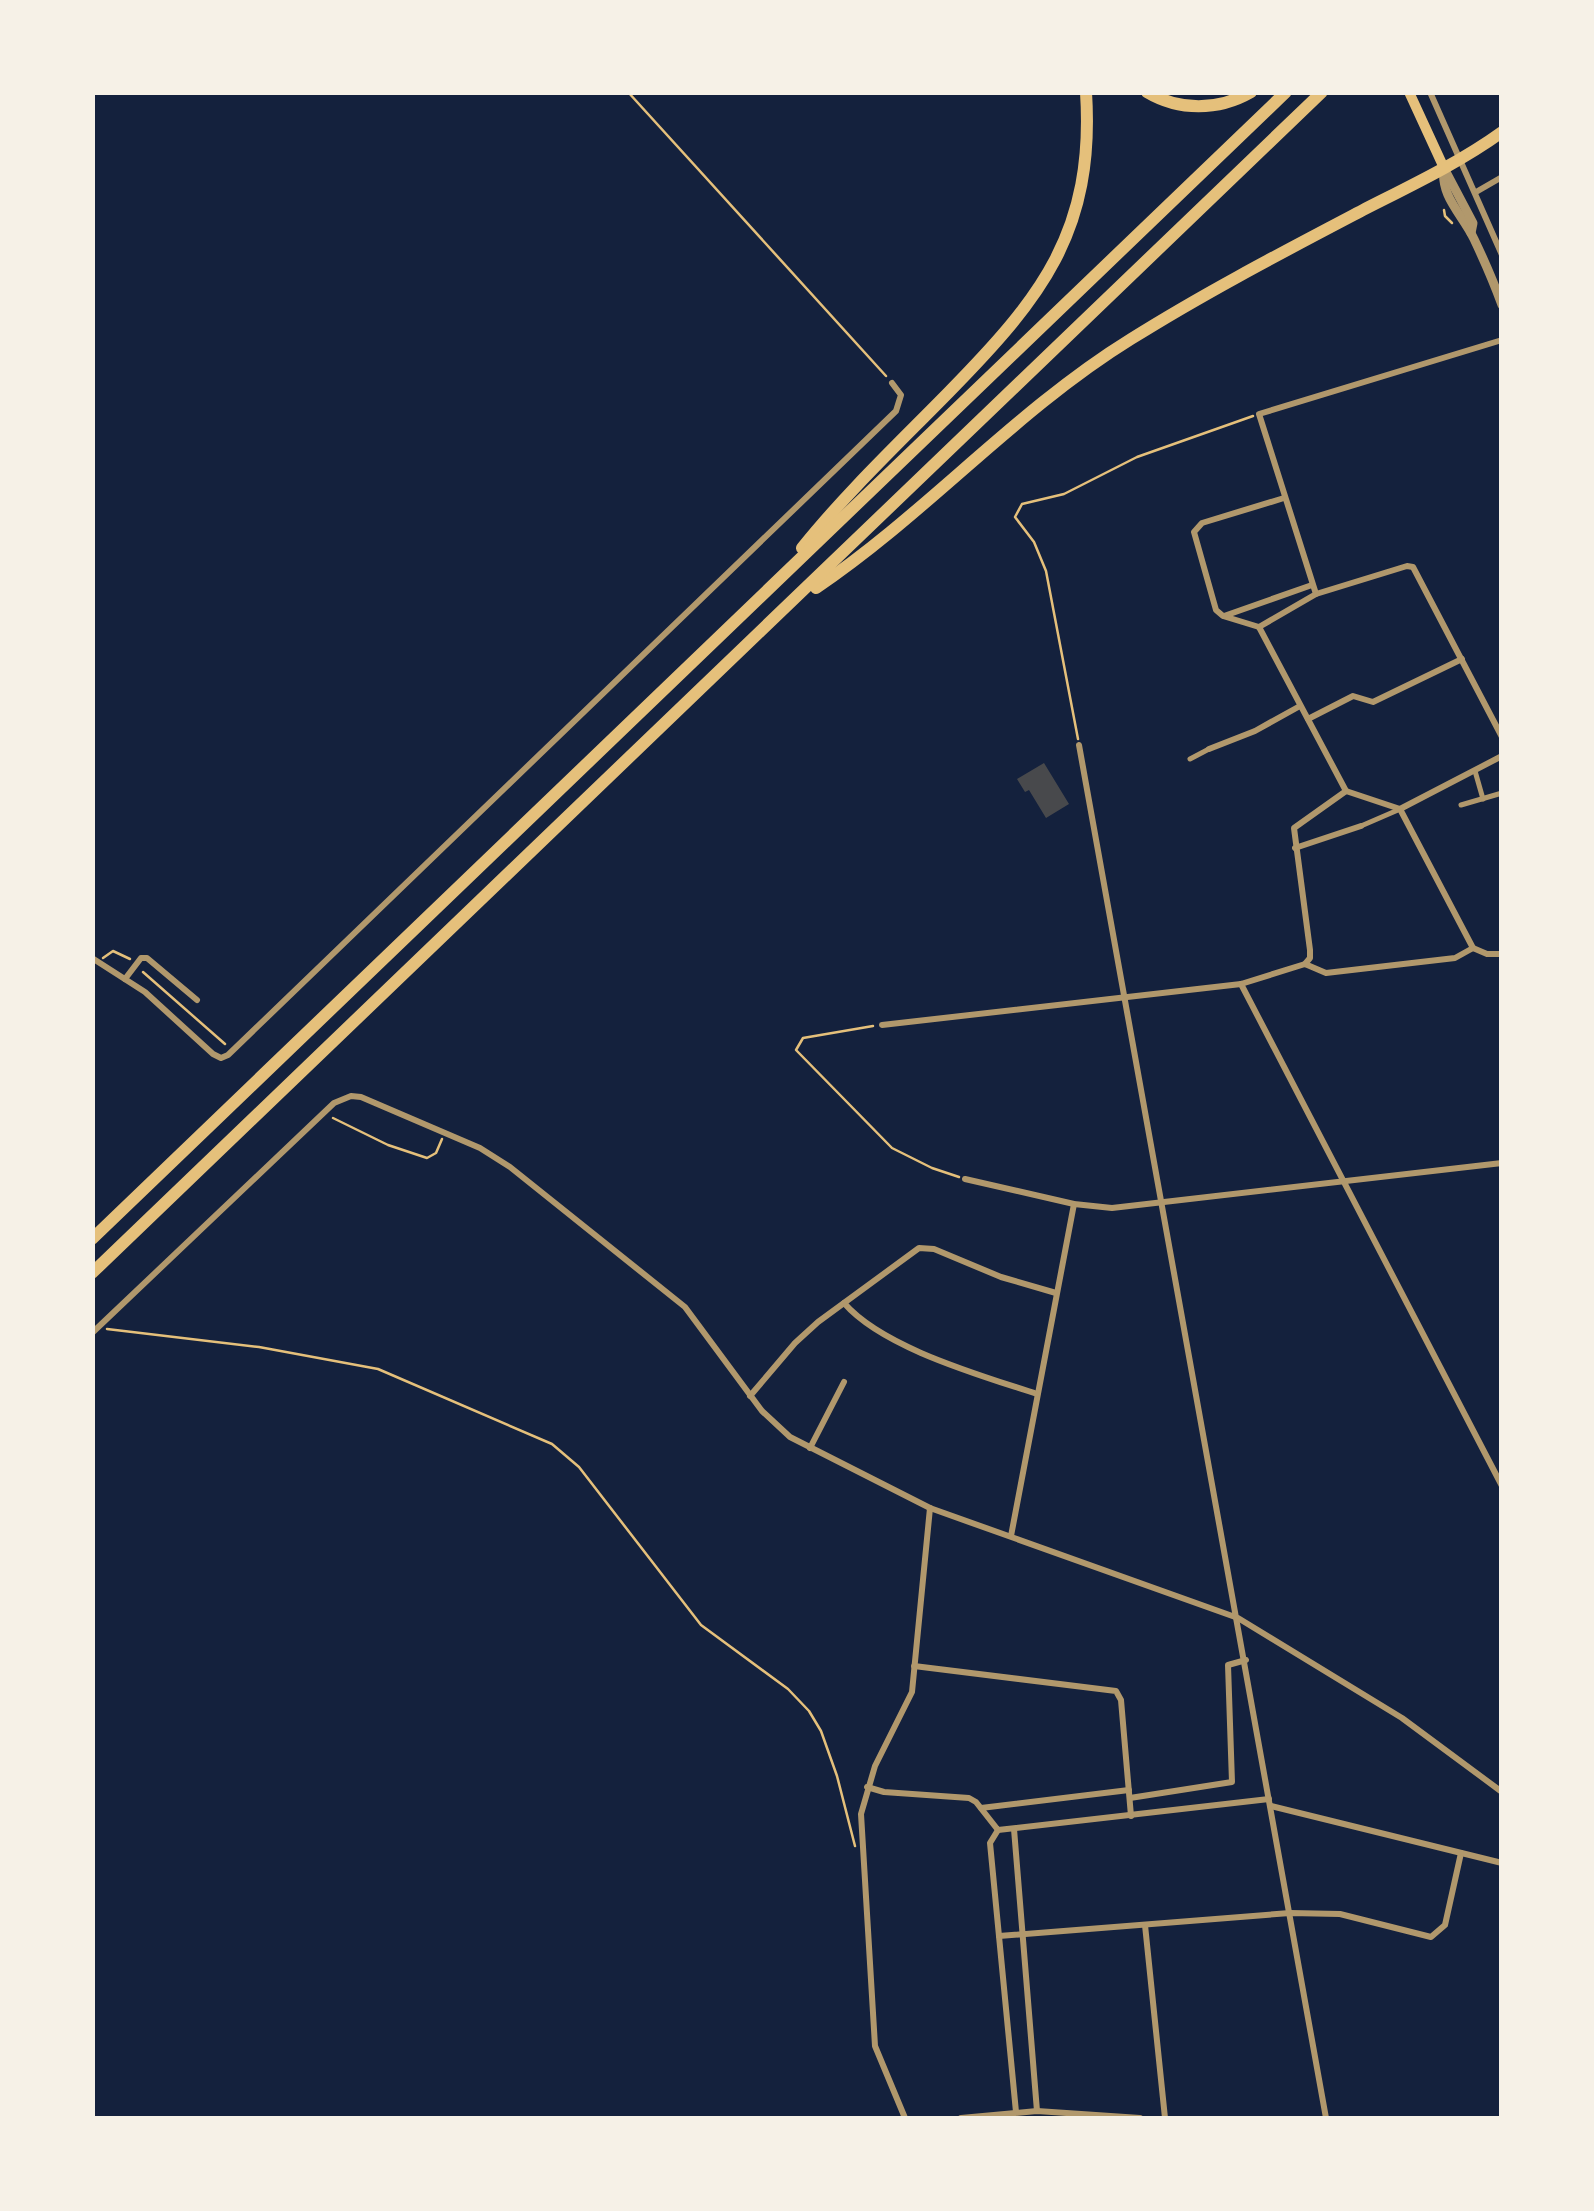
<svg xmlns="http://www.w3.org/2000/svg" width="1594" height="2211" font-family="Inter,sans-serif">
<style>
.building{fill:#48494c}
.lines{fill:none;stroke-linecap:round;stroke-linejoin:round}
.path{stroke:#e5c07b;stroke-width:2.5}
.pedestrian{stroke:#b1986c;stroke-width:5}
.minor{stroke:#b1986c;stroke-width:6}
.tertiary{stroke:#b1986c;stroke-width:9}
.secondary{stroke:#e5c07b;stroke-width:10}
.motorway{stroke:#e5c07b;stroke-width:12}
</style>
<rect width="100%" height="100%" fill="#14213d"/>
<path class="building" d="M1044 763 1069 804 1046 818 1029 790 1025 792 1017 779Z"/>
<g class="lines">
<g class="path">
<path d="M628 92 886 376"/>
<path d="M1444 210 1445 216 1452 223"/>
<path d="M1078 739 1046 571 1034 542 1015 517 1022 504 1064 494 1137 457 1253 416"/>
<path d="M103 958 113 951 130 959"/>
<path d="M143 972 225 1044"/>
<path d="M873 1026 803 1038 796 1050 892 1148 932 1168 959 1177"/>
<path d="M333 1118 388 1145 427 1158 436 1153 442 1139"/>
<path d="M107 1329 259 1347 378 1369 552 1444 579 1467 701 1625 788 1689 809 1711 821 1731 837 1776 855 1846"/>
</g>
<g class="pedestrian">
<path d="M1190 759 1209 749"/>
<path d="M1475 771 1483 799"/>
<path d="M1461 805 1502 793"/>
<path d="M1361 826 1398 810"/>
</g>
<g class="minor">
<path d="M1430 92 1502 255"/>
<path d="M1476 192 1502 177"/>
<path d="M1316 594 1407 566 1413 567 1502 737"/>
<path d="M1224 616 1312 585"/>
<path d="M1259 627 1223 616 1216 610 1194 532 1202 523 1284 498"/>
<path d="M1308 719 1353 696 1373 702 1462 659"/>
<path d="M1079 745 1326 2118"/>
<path d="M1209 749 1255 731 1300 706"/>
<path d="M1346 791 1259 627 1316 594 1259 414 1502 340"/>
<path d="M1400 809 1502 756"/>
<path d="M1295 848 1361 826"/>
<path d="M92 958 145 992 213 1054 221 1058 228 1055 896 411 901 395 892 383"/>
<path d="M1305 964 1310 958V950L1294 828 1346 791 1400 809 1473 948"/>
<path d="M125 979 141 958H147L197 1000"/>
<path d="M1241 984 1502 1486"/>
<path d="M882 1025 1241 984 1305 964 1326 973 1455 958 1473 948 1487 954H1502"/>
<path d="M965 1179 1074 1204 1112 1208 1502 1163"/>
<path d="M844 1303C883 1348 980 1375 1037 1394"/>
<path d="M92 1333 334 1103 351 1096 361 1097 480 1148 510 1167 685 1307 762 1411 790 1437 930 1508 1238 1618 1402 1718 1502 1792"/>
<path d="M750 1396 795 1343 818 1322 919 1248 934 1249 1001 1277 1056 1293"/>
<path d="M810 1448 844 1382"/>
<path d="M1011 1536 1074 1204"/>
<path d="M914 1666 1116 1691 1121 1700 1131 1816"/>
<path d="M867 1787 884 1792 969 1798 976 1802 998 1830 1269 1799"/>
<path d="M1130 1798 1232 1782 1228 1665 1246 1660"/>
<path d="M1271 1806 1502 1863"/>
<path d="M981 1808 1129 1790"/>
<path d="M1014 1829 1037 2111"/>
<path d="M998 1830 990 1843 1016 2112"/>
<path d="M1145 1925 1165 2118"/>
<path d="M999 1936 1290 1913 1340 1914 1431 1937 1445 1925 1461 1853"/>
<path d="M905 2118 875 2046 861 1814 875 1766 912 1692 930 1508"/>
<path d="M961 2118 1037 2111 1140 2118"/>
</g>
<g class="tertiary">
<path d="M1444 168C1440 197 1463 215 1474 239 1484 260 1494 283 1502 305"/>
<path d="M1444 168 1473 223 1471 233"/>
</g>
<path class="secondary" d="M1409 92 1444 168"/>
<g class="motorway">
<path d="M1147 92C1179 111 1218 111 1251 92"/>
<path d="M802 548C847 492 899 443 949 392 1041 298 1095 232 1086 92"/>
<path d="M816 588C927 513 1016 410 1131 339 1206 292 1285 251 1363 210 1410 186 1459 163 1502 132"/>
<path d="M92 1239 1286 92"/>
<path d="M92 1273 1322 92"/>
</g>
</g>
<rect width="1594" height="2211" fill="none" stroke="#f6f1e7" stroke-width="190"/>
</svg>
